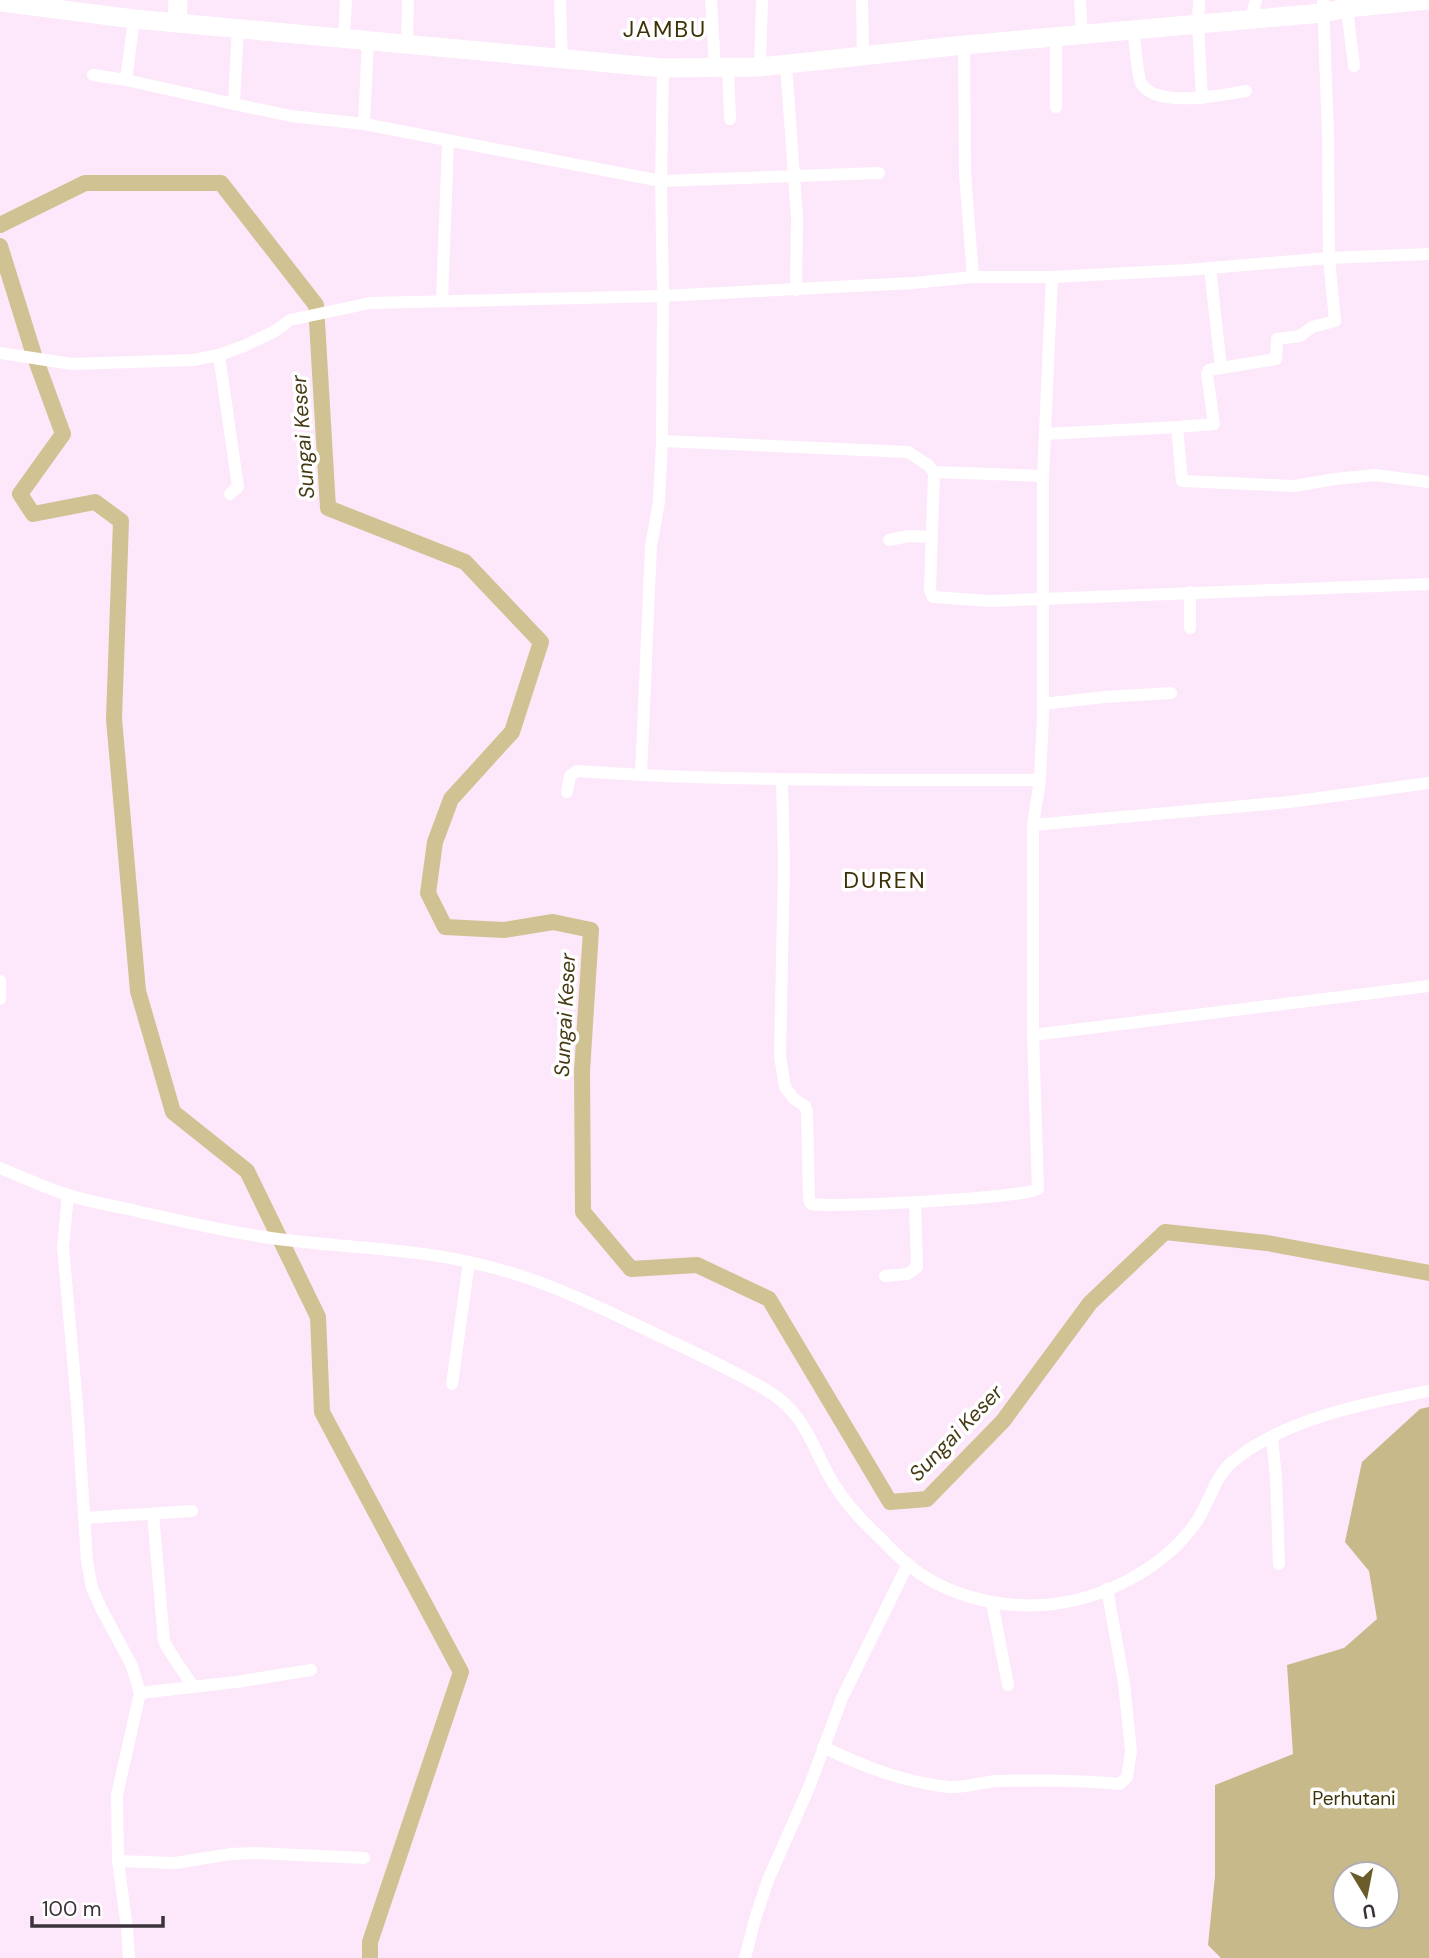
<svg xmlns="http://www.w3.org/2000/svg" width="1429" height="1958" font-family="'DM Sans',sans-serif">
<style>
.forest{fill:#c7b989;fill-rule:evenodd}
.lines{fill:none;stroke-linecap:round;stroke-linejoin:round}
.river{stroke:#d0c292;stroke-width:16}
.minor{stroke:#fff;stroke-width:12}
.highway{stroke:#fff;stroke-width:19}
.labels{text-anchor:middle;stroke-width:7;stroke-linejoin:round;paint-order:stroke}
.park-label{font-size:19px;fill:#3c320a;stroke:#fff}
.water-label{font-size:21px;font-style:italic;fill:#463b15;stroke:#fff}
.quarter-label{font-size:23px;letter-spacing:2px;fill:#3d3207;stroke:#fff}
</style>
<rect width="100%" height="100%" fill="#fde7fa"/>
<path class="forest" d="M1429 1407V1958H1221L1208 1945 1215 1876V1785L1293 1754 1287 1665 1344 1648 1377 1619 1369 1571 1345 1542 1362 1462 1420 1409ZM1345 1874H1387V1916H1345Z"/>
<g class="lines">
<g class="river">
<path d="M0 225 85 183H221L316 305 328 508 465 562 541 642 512 732 451 799 435 842 428 893 445 927 504 930 553 922 591 930 582 1071 583 1212 631 1269 697 1265 769 1299 890 1502 927 1499 1003 1421 1090 1303 1165 1232 1267 1243 1429 1273"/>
<path d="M0 246 34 355 63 434 20 494 33 514 95 502 121 521 114 719 138 991 173 1112 247 1171 318 1317 322 1412 461 1672 370 1942V1958"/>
</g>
<g class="minor">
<path d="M560 0 562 60"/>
<path d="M711 0 715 68"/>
<path d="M862 0 863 55"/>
<path d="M1080 0 1082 34"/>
<path d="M1199 0 1198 23 1202 98"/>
<path d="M1347 8 1354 66"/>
<path d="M1251 18 1256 0"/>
<path d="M238 28 234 104 291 116 364 124 661 181 879 173"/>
<path d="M1133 29C1135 40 1137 75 1141 83 1156 109 1222 95 1246 91"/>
<path d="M1056 36V107"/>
<path d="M344 39 346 0"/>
<path d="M407 44 408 0"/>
<path d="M964 45 965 173 973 277"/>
<path d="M786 65 797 217 796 290"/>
<path d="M760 67 762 0"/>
<path d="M663 68 661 181 663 296 913 283 973 277H1052L1186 270 1329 258 1429 254"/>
<path d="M728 68 730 119"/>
<path d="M93 75 126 80 234 104"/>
<path d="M126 80 134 19"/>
<path d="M364 124 368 41"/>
<path d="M1210 268 1221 368"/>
<path d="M442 301 448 141"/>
<path d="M0 353 72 364 193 360 219 355 244 346 275 331 290 320 370 303 663 296 662 441 659 502 651 546 641 775C774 781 907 780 1040 780L1043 715V476L1052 277"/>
<path d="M219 355 238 487 230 494"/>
<path d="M1177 427 1214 424 1207 374 1209 370 1276 359 1277 339 1300 336 1312 327 1335 321 1329 258 1328 134 1323 0"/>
<path d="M1045 434 1177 427 1182 481 1294 486 1335 479 1375 475 1429 482"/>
<path d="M662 441 908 452 928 465 934 472 1043 476"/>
<path d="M934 472 930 590 933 597 990 601 1429 584"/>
<path d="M889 540 909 536 930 537"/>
<path d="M1190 592V628"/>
<path d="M1043 704 1105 697 1171 693"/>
<path d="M782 780 784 864 780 1056 785 1087 794 1099 805 1106 807 1112 809 1200 811 1204C834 1208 1024 1198 1038 1189L1033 1035V825L1040 780"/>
<path d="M567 792 570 776 577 771 641 775"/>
<path d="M1033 825 1290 802 1429 783"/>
<path d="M0 981V999"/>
<path d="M1033 1035 1429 986"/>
<path d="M0 1168C23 1177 45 1188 69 1195 92 1203 117 1206 141 1212 186 1222 232 1233 278 1239 346 1248 415 1248 482 1265 539 1278 590 1303 643 1328 684 1348 728 1367 768 1391 807 1415 811 1446 833 1483 845 1502 859 1518 875 1533 885 1542 894 1553 905 1562 941 1594 995 1608 1043 1605 1101 1601 1164 1569 1197 1521 1209 1503 1214 1479 1230 1464 1279 1420 1366 1403 1429 1391"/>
<path d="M68 1195 63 1247 77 1405 87 1561 92 1588 101 1608 132 1666 140 1693 117 1795 118 1861 127 1928 129 1958"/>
<path d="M885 1276 908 1274 917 1267 915 1202"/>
<path d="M452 1384 469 1262"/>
<path d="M1272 1437 1276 1478 1279 1564"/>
<path d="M153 1514 164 1641C172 1658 184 1671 193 1687"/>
<path d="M84 1518 192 1511"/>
<path d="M992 1602 1008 1685"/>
<path d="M140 1693 236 1682 311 1670"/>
<path d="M823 1747C865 1767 902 1782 949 1787 966 1788 981 1782 997 1781 1038 1780 1079 1780 1120 1784L1127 1777 1131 1751 1124 1683 1107 1589"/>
<path d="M118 1861 175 1863 231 1854 255 1853 364 1858"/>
<path d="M745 1958 755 1919 768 1880 810 1785 842 1698 908 1564"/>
</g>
<g class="highway">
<path d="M0 2 134 19 663 68 760 67 964 45 1322 13 1347 8 1429 0"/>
<path d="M177 22 178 0"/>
</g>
</g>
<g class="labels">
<g class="park-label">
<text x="1354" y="1805">Perhutani</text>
</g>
<g class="water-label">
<text transform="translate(303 437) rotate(-94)" y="7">Sungai Keser</text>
<text transform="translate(565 1015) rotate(-87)" y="7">Sungai Keser</text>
<text transform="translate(956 1433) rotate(-46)" y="7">Sungai Keser</text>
</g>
<g class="quarter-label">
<text x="665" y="37">JAMBU</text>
<text x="885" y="888">DUREN</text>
</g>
</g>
<g transform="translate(1366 1895) rotate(170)"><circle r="33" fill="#ffffff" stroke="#b1adb0" stroke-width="2"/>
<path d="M0-5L12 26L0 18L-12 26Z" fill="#6b5d2b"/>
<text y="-10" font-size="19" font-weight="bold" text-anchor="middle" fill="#3b333a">U</text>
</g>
<path d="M32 1916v10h131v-10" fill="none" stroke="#3b333a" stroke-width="3.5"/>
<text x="42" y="1916" font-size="21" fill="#3b333a" stroke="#ffffff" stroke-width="5" paint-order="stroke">100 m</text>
</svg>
